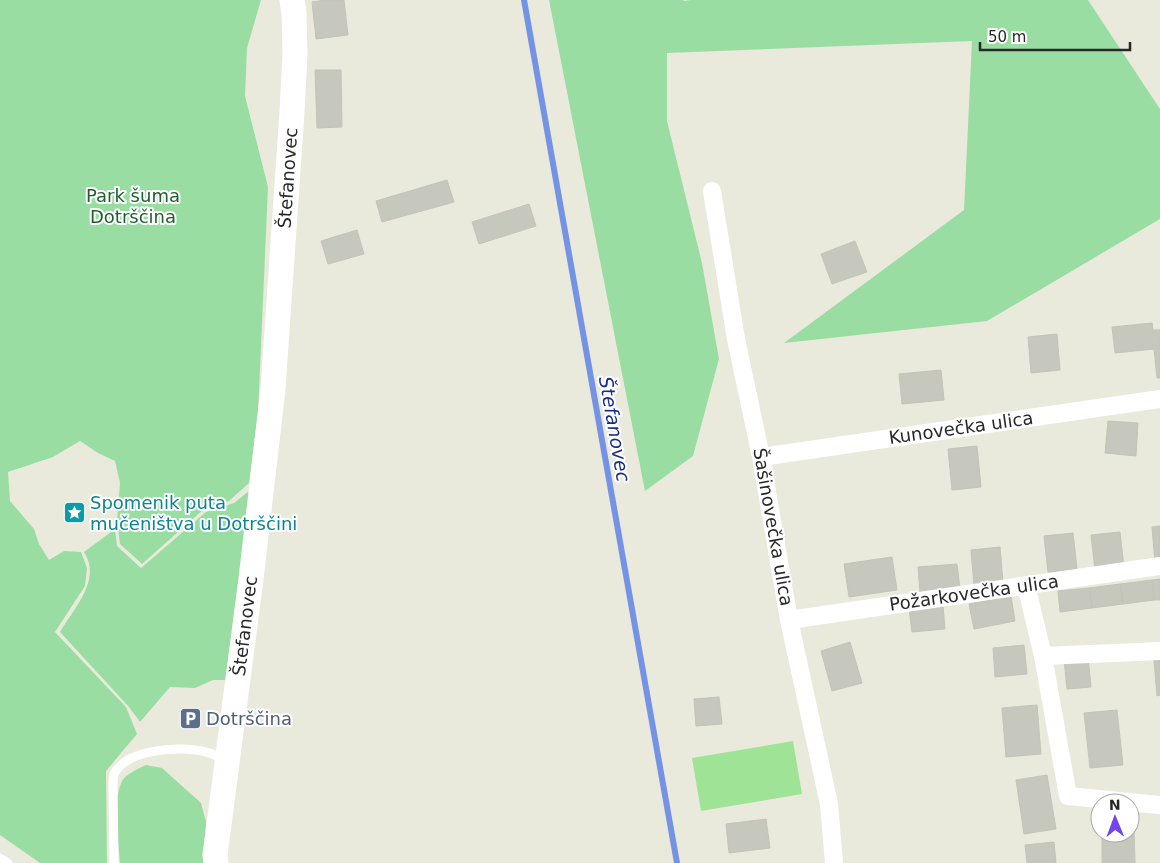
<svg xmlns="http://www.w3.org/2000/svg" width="1160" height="863" font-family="'DejaVu Sans',sans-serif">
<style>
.green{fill:#9adda3}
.pitch{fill:#9fe397}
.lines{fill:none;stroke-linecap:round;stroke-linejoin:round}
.stream{stroke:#7493e5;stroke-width:6}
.building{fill:#c7c8bd;stroke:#c3c4b5}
.lane{stroke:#fff;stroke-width:9}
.street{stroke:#fff;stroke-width:18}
.secondary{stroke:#fff;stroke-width:25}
.labels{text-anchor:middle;stroke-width:4;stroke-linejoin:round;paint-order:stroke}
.street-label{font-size:18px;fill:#282828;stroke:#fff}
.park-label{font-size:18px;fill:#1e5f2f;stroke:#fff}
.culture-label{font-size:18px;fill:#0d838f;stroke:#fff;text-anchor:start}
.service-label{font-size:18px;fill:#4e5e75;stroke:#fff;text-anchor:start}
.water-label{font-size:19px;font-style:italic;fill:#172d8e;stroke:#fff}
</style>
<rect width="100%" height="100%" fill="#e9eadb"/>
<g class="green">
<path d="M0 0H261L247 48 245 96 268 187 258 414 249 483 229 501 204 509 142 564 120 544 117 521 120 483 115 461 98 453 80 441 53 457 8 472 10 501 34 529 39 544 49 560 64 551 81 552 87 568 85 586 55 632 126 707 137 734 106 771 107 863H40L0 835Z"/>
<path d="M549 0H683L684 1 691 0H1088L1160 109V219L987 321 784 343 964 210 972 41 667 53V121L702 263 719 359 693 456 645 491Z"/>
<path d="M259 483 226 680H213L195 688 170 687 140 722 129 707 60 632C74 608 102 580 84 552L115 529 117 546 141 568 206 512 234 503Z"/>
<path d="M146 765 162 768 201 803 206 822 204 863H120C119 843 111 791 125 777 131 772 139 768 146 765Z"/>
</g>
<path class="pitch" d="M793 741 802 794 701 811 692 758Z"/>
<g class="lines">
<path class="stream" d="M524 0 677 863"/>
</g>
<g class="building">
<path d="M325 0H344L348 35 316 39 312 2Z"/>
<path d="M315 70H341L342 127 317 128Z"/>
<path d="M447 180 454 202 382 222 376 201Z"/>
<path d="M529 204 536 226 479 244 472 222Z"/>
<path d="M357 230 364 254 328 264 321 241Z"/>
<path d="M855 241 867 272 832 284 821 254Z"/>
<path d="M1152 323 1153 330H1160V378H1157L1154 349 1115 353 1112 327Z"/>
<path d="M1057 334 1060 370 1031 373 1028 337Z"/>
<path d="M941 370 944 400 902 404 899 374Z"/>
<path d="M1108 421 1138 423 1136 456 1105 453Z"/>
<path d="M977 446 981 487 952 490 948 449Z"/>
<path d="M1160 526V562L1155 563 1152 527Z"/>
<path d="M1120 532 1124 568 1095 570 1091 535Z"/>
<path d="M1073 533 1077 569 1048 572 1044 536Z"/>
<path d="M1000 547 1003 583 974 586 971 550Z"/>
<path d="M892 557 897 590 849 597 844 564Z"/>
<path d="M957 564 960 589 920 593 918 567Z"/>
<path d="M1160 579V600H1154L1152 580Z"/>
<path d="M1152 580 1154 600 1123 604 1120 584Z"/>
<path d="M1120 584 1123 604 1092 608 1089 588Z"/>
<path d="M1089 588 1092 608 1060 612 1058 591Z"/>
<path d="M1011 596 1015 621 974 629 969 604Z"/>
<path d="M943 606 945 629 912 632 909 609Z"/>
<path d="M850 642 862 683 832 691 821 651Z"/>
<path d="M1024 645 1027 674 995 677 993 648Z"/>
<path d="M1088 657 1091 687 1067 689 1064 659Z"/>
<path d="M1160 659V695L1157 696 1154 660Z"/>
<path d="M719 697 722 724 696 726 694 699Z"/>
<path d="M1037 705 1041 754 1006 757 1002 708Z"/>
<path d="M1117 710 1123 765 1090 768 1084 713Z"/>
<path d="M1047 775 1056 829 1024 834 1016 780Z"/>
<path d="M766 819 770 848 729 853 726 824Z"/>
<path d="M1130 829H1134L1135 863H1102V833H1130Z"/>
<path d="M1054 842 1056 863H1027L1025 845Z"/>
</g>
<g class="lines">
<g class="lane">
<path d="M0 858 8 863"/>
<path d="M114 863 113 786C113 783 113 777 114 774 126 750 173 747 196 750 207 751 216 755 225 760"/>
</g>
<g class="street">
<path d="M712 191 736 339 761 457 789 620 829 804 834 863"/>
<path d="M761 457 1160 399"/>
<path d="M1026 585 1043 656 1068 796 1160 805"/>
<path d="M789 620 1160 566"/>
<path d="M1043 656 1160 651"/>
</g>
<path class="secondary" d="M216 863 215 855 251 579 273 389 292 112 295 54 294 13 292 0"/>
</g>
<defs>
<symbol id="sight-square" viewBox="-11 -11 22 22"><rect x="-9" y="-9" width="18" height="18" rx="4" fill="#0f9aa8" stroke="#fff"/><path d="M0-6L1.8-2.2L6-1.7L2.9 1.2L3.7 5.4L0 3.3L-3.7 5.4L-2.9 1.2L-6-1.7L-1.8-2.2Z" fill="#fff"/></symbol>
<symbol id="parking-square" viewBox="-11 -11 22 22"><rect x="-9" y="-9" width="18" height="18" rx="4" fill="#5c6f8a" stroke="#fff"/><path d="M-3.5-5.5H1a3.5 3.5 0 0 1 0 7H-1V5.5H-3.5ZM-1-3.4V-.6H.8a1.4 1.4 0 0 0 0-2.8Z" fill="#fff"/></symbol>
</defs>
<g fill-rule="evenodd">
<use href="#sight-square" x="62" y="500" width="25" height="25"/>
<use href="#parking-square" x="178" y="706" width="25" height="25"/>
</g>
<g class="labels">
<g class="street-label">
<text transform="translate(288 178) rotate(-86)" y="6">Štefanovec</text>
<text transform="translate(961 428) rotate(-8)" y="6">Kunovečka ulica</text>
<text transform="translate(773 527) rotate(80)" y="6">Šašinovečka ulica</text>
<text transform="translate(974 593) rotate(-8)" y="6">Požarkovečka ulica</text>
<text transform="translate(245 626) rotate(-83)" y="6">Štefanovec</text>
</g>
<g class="park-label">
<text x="133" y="202">Park šuma<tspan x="133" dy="21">Dotrščina</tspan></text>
</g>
<g class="culture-label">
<text x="90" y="509">Spomenik puta<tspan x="90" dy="21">mučeništva u Dotrščini</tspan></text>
</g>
<g class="service-label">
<text x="206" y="725">Dotrščina</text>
</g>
<g class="water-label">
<text transform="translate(615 429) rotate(80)" y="7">Štefanovec</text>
</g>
</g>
<g transform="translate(1115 818) rotate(359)"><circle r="24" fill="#ffffff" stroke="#a9a9a9"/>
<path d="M0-4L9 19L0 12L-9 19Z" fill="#7345ec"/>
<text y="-8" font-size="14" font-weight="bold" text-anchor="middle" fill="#282828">N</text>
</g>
<path d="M980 42v8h150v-8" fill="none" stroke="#282828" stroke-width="2.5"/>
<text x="988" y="42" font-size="15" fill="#282828" stroke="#ffffff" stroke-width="4" paint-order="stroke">50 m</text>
</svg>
